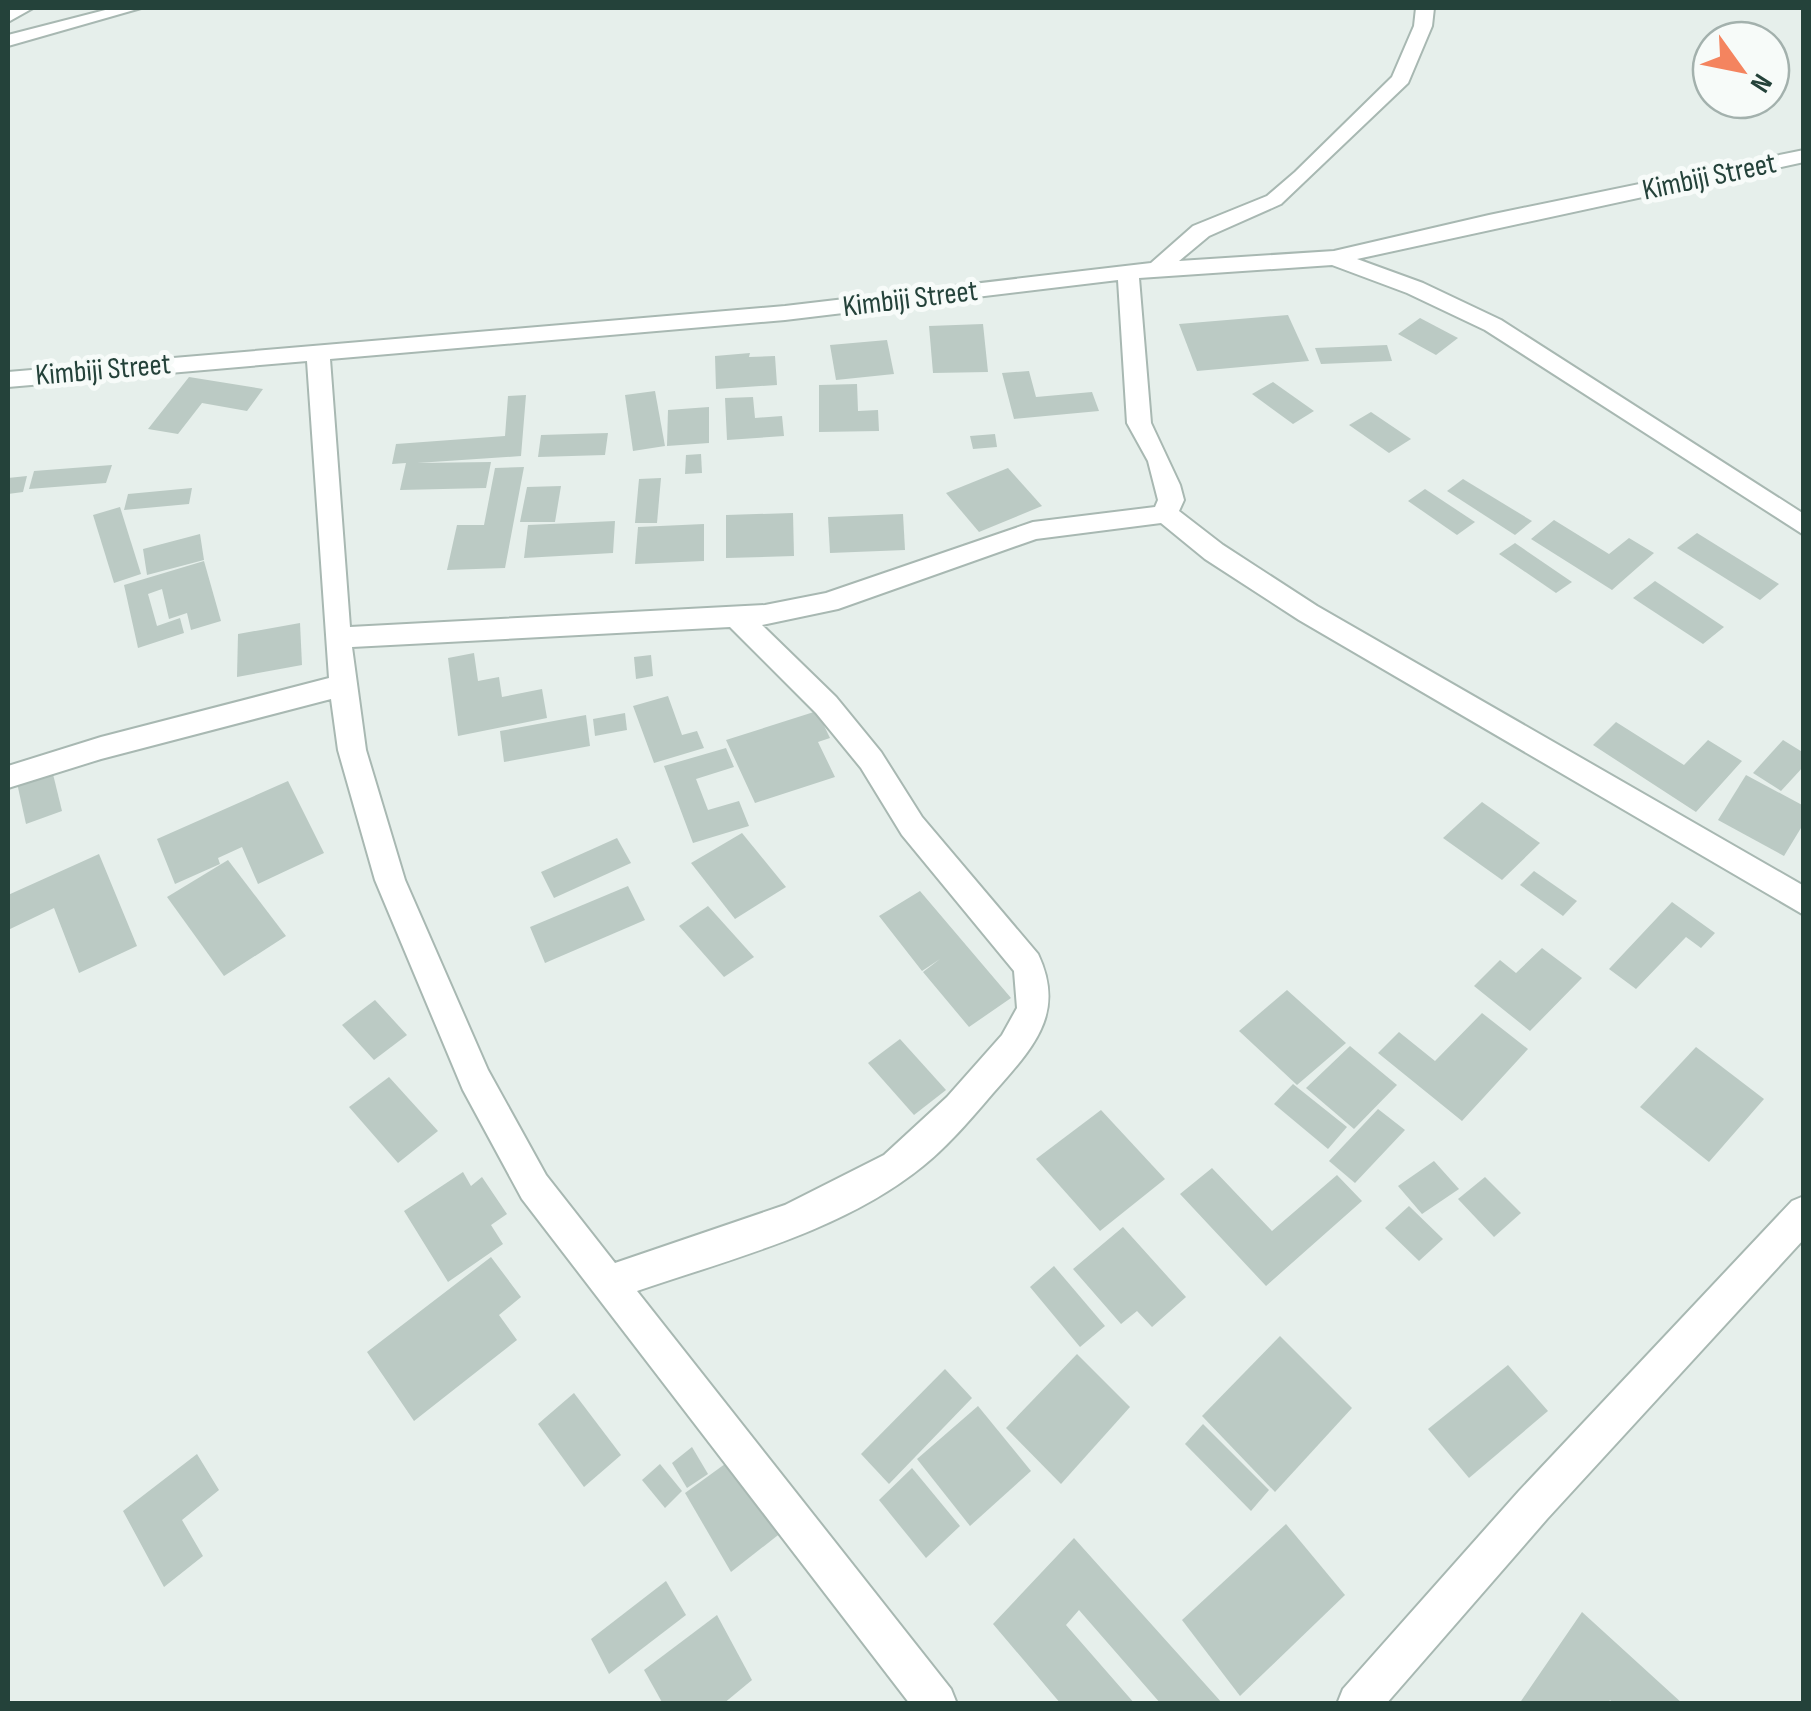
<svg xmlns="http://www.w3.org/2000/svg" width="1811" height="1711" font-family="'Sofia Sans Condensed',sans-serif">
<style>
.building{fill:#bbcac4}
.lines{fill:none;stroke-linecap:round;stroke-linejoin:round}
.minor-casing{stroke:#a8b8b2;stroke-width:4}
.minor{fill:#fff;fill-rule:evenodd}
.labels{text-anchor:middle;stroke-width:10;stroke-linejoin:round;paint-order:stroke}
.far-street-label{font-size:30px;fill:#24423a;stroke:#f7fbf9}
</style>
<rect width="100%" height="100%" fill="#e6efeb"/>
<g class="building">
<path d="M1288 315 1309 361 1197 371 1179 324Z"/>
<path d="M1420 318 1458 338 1436 355 1398 334Z"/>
<path d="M983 324 988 372 933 373 929 326Z"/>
<path d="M887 340 894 374 836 380 830 345Z"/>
<path d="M1387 345 1392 361 1321 364 1315 348Z"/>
<path d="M750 353 749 357 775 356 777 385 716 389 715 356Z"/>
<path d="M1029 371 1036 397 1092 392 1099 411 1014 419 1002 373Z"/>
<path d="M189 377 263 389 247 411 202 403 178 434 148 429Z"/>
<path d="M1273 382 1314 411 1293 424 1252 394Z"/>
<path d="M857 384 858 411 878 410 879 431 819 432V385Z"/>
<path d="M655 391 665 446 633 451 625 395Z"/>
<path d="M526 395 521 456 417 463 491 462 486 488 400 490 406 463 392 464 396 444 505 436 508 396Z"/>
<path d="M753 397 755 418 782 416 784 436 727 440 725 398Z"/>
<path d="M709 407V443L667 446 668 410Z"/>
<path d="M1371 412 1411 439 1389 453 1349 425Z"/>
<path d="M608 433 605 455 538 457 541 435Z"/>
<path d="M995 434 997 447 973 449 970 436Z"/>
<path d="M701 454 702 473 685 474 686 455Z"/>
<path d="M112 465 106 483 29 489 34 471Z"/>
<path d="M524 467 505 568 447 570 457 525H484L495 468Z"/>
<path d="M1008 468 1042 506 979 532 946 493Z"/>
<path d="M27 476 23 492 8 494V478Z"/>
<path d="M661 478 657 523H635L639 479Z"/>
<path d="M1463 479 1532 521 1515 535 1447 491Z"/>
<path d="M561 486 555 522H520L527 487Z"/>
<path d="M192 488 189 504 124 510 128 494Z"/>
<path d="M1425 489 1475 522 1457 535 1408 501Z"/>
<path d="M120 507 141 574 114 583 93 515Z"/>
<path d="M793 513 794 556 726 558V515Z"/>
<path d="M903 514 905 550 830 553 828 517Z"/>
<path d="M1554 520 1609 554 1629 538 1654 553 1612 590 1531 539Z"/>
<path d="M615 521 613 553 524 558 528 525Z"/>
<path d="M704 524V561L635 564 638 527Z"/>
<path d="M1697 533 1779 584 1760 600 1677 548Z"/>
<path d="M200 534 204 560 147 575 143 549Z"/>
<path d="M1515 543 1572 582 1556 593 1499 554Z"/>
<path d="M204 561 221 621 191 630 187 613 169 619 162 589 148 594 157 626 180 618 184 633 138 648 124 585Z"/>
<path d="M1655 581 1724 627 1703 644 1633 598Z"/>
<path d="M300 623 302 665 237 677 238 634Z"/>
<path d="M474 653 478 681 499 677 502 697 542 689 547 718 458 736 448 658Z"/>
<path d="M651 655 653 676 636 679 634 657Z"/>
<path d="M668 696 682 735 697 731 704 748 654 763 633 706Z"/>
<path d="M817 711 830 738 818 742 835 777 755 803 726 740Z"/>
<path d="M625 713 627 730 595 736 593 719Z"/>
<path d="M586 715 590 746 504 762 500 731Z"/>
<path d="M1616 722 1684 765 1708 740 1742 761 1696 812 1593 745Z"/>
<path d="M1783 740 1804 753V766L1781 791 1753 773Z"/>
<path d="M726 748 734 767 696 779 708 810 739 801 749 826 693 843 664 766Z"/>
<path d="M52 770 62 811 26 824 17 783Z"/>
<path d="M1746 775 1804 806V823L1784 856 1718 820Z"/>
<path d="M288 781 324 853 258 884 242 847 218 858 220 864 175 884 157 839Z"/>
<path d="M1482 802 1540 843 1502 880 1443 838Z"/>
<path d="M742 833 786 887 735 919 691 863Z"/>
<path d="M617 838 631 863 554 898 541 872Z"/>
<path d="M99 854 137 946 79 973 54 908 8 930V895Z"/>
<path d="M228 860 286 936 224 976 167 897Z"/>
<path d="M1534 871 1577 901 1563 916 1520 885Z"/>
<path d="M628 886 645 920 545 963 530 927Z"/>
<path d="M920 891 1011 998 969 1027 923 972 940 959 922 971 879 916Z"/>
<path d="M1672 902 1715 933 1701 948 1686 937 1636 989 1609 969Z"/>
<path d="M708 906 754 957 724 977 679 926Z"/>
<path d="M1542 948 1582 978 1530 1031 1474 986 1500 960 1516 973Z"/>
<path d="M1287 990 1346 1043 1297 1085 1239 1031Z"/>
<path d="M375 1000 407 1035 374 1060 342 1025Z"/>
<path d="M1482 1013 1528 1049 1462 1121 1378 1053 1399 1032 1435 1061Z"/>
<path d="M900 1039 946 1090 914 1115 868 1063Z"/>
<path d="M1350 1046 1397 1085 1354 1129 1306 1088Z"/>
<path d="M1696 1047 1764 1099 1709 1162 1640 1107Z"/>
<path d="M389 1077 438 1131 398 1163 349 1107Z"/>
<path d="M1293 1084 1347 1127 1328 1149 1274 1104Z"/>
<path d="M1378 1109 1405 1130 1355 1183 1329 1161Z"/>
<path d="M1101 1110 1165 1179 1100 1231 1036 1159Z"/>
<path d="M1434 1161 1459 1189 1422 1214 1398 1186Z"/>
<path d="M1212 1168 1272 1231 1337 1175 1362 1201 1266 1286 1180 1194Z"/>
<path d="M463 1172 471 1186 482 1177 507 1214 491 1225 503 1244 448 1282 404 1211Z"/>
<path d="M1485 1177 1521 1213 1494 1237 1458 1199Z"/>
<path d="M1409 1206 1443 1239 1419 1261 1385 1228Z"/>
<path d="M1123 1227 1186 1297 1152 1327 1137 1311 1121 1324 1073 1269Z"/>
<path d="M491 1257 521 1297 499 1315 517 1340 414 1421 367 1352Z"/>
<path d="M1054 1266 1105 1326 1080 1347 1030 1287Z"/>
<path d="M1280 1336 1352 1408 1275 1492 1202 1416Z"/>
<path d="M1077 1354 1130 1407 1061 1484 1006 1428Z"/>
<path d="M1508 1365 1548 1411 1469 1478 1428 1429Z"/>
<path d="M945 1369 972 1398 889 1484 861 1454Z"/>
<path d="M574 1393 621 1455 584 1487 538 1424Z"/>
<path d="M978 1406 1031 1471 970 1526 917 1459Z"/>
<path d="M1203 1424 1269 1490 1251 1511 1185 1444Z"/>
<path d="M692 1447 708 1474 687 1488 672 1463Z"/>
<path d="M197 1454 219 1490 182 1520 203 1556 164 1587 123 1511Z"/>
<path d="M736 1456 782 1532 731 1572 685 1493Z"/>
<path d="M660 1464 682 1491 665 1508 642 1480Z"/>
<path d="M912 1468 960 1526 926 1558 879 1500Z"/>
<path d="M1286 1524 1345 1595 1240 1696 1182 1620Z"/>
<path d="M1074 1538 1223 1704H1161L1079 1610 1066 1625 1135 1704H1061L993 1624Z"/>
<path d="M666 1581 686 1615 609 1674 591 1639Z"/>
<path d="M1582 1612 1683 1704H1614L1610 1700 1608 1704H1519Z"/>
<path d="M717 1615 752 1680 723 1704H663L644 1670Z"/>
</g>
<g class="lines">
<defs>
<g id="minor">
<path d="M12 8H33L8 22V10Z"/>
<path d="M113 8H141L8 46V35Z"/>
<path d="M1416 8H1434L1432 26 1408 83 1281 204 1209 236 1179 261 1334 251 1489 215 1804 150V162L1357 259 1423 283 1501 320 1804 514V535L1485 330 1407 293 1332 265 1139 278 1151 423 1180 485 1184 500 1179 511 1223 545 1317 606 1804 886V915L1299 620 1205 559 1161 523 1036 539 838 609 762 625 836 697 881 752 922 817 1038 954C1064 1009 1038 1042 1002 1083 977 1111 953 1142 923 1166 843 1231 733 1258 637 1291L951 1689 957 1704H910L522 1199 463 1090 375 880 338 750 331 699 101 759 8 788V766L101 737 329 678 307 361 8 387V372L785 306 1151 263 1193 226 1267 196 1295 172 1392 77 1414 26ZM1118 280 1127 423 1148 461 1158 500 1155 507 1033 522 826 593 765 605 350 627 330 359 785 320ZM730 627 816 713 861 768 902 835 1014 971 1017 1008 1002 1035 947 1097 884 1155 785 1205 615 1263 546 1175 488 1070 405 880 366 750 352 647Z"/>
<path d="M1804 1196V1239L1547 1519 1386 1704H1337L1343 1689 1519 1491 1792 1201Z"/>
</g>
</defs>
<use href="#minor" class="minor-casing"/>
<use href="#minor" class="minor"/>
</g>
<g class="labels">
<g class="far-street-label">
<text transform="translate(1709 176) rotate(-12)" y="10">Kimbiji Street</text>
<text transform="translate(910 298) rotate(-7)" y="10">Kimbiji Street</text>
<text transform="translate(103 369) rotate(-5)" y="10">Kimbiji Street</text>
</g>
</g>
<rect width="1811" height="1711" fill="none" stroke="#24423a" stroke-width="20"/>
<g transform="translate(1741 70) rotate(123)"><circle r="48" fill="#f7fbf9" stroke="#a3b1ad" stroke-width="2.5"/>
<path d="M0-8L18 38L0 25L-18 38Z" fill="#f4845f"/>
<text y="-15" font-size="28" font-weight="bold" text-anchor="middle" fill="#24423a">N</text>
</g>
</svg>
